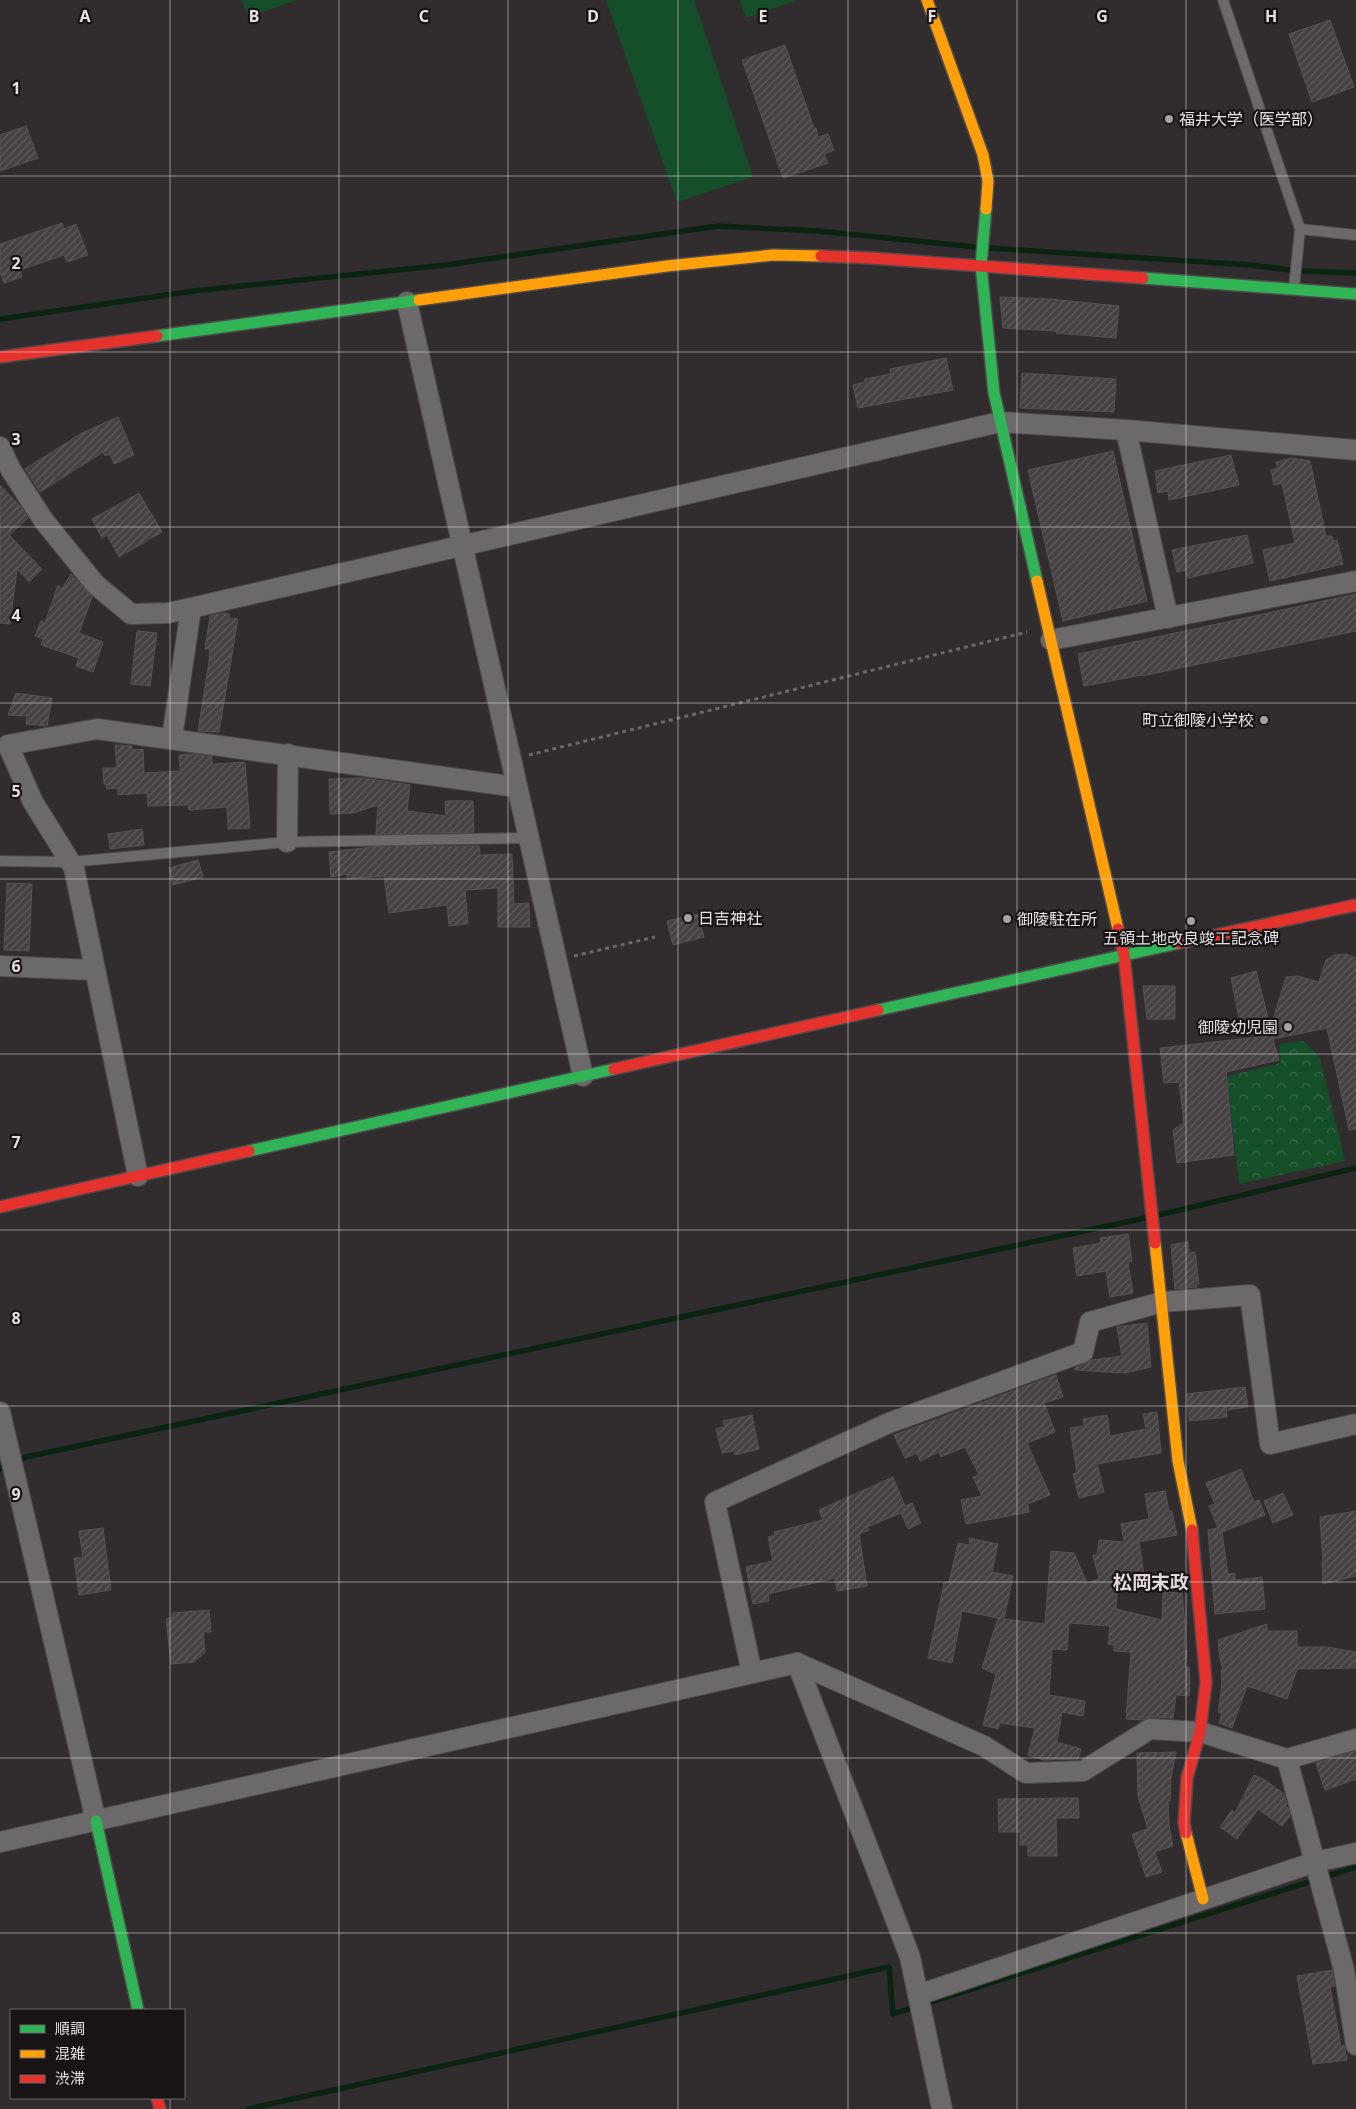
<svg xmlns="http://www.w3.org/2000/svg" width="1356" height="2109" font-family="'Noto Sans','Noto Sans JP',sans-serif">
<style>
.park{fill:url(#park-crowns)}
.pitch{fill:#154f2a}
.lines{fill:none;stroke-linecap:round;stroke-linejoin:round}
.stream{stroke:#0b2311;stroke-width:5.5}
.building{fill:url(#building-hatch);stroke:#565253}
.lane-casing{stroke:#4e494b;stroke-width:12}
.street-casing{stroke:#4e494b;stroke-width:22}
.fast-casing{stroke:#4e494b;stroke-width:14}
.slow-casing{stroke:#4e494b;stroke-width:14}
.jam-casing{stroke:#4e494b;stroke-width:14}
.path{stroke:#6c686a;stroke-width:3;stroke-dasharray:4 4;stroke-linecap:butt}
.lane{stroke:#6c696a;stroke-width:10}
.street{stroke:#6c696a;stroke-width:20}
.fast{stroke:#30b455;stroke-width:11}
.slow{stroke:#ff9f0a;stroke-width:11}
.jam{stroke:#e5322d;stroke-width:11}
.grid{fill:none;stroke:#e6e0e2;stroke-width:1;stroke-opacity:0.55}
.poi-dot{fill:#a7a1a3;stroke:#181416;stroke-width:2}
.labels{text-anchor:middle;stroke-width:4.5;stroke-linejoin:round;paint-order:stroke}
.poi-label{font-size:16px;fill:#e6e0e2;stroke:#181416;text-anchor:start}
.quarter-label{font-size:19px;font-weight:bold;fill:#e4d8dd;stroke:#181416}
.grid-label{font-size:16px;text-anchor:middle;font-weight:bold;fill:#e6e0e2;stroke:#181416;stroke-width:4.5;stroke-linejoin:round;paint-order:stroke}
</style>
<defs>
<pattern id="park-crowns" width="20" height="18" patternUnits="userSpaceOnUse" patternTransform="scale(1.25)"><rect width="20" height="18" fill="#154f2a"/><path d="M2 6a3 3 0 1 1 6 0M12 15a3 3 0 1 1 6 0" fill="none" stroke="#376849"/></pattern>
<pattern id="building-hatch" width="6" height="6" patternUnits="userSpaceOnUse" patternTransform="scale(1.25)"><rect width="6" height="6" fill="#454142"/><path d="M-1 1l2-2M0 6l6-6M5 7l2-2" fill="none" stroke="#605c5d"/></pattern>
</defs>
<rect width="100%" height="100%" fill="#312c2e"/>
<path class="park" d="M1304 1041 1320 1058 1345 1161 1239 1184 1227 1076 1281 1063 1279 1044Z"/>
<g class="pitch">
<path d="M242 0H297L248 17Z"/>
<path d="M606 0H694L753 177 677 202Z"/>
<path d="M740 0H797L746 18Z"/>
</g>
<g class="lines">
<g class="stream">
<path d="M989 248 1251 265 1299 271 1356 273"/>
<path d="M0 319 194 291 446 265 718 226 818 231 975 247"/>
<path d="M1159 1215 1356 1168"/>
<path d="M0 1469 26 1457 1145 1218"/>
<path d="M248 2109 889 1967 893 2014 1356 1867"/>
</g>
</g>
<g class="building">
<path d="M1330 20 1354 87 1312 102 1289 34Z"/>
<path d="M785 45 814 128H816L818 137 828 134 834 150 824 154 828 163 783 178 742 60Z"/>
<path d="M26 126 38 158 0 171V135Z"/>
<path d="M62 223 64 229 76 224 88 255 67 262 64 255 20 270 22 277 4 283 0 272V244Z"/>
<path d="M1000 297 1050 299 1119 306 1116 338 1056 333V331L1003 328Z"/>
<path d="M946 358 953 390 858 408 853 385 865 382V379L891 374 890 369Z"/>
<path d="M1022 373 1116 379 1114 412 1020 408Z"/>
<path d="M118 417 134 455 114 464 110 454 105 456 103 452 40 492 25 469 82 433Z"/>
<path d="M1113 451 1147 601 1063 621 1028 470Z"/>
<path d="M1231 455 1239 485 1169 500 1168 491 1158 493 1155 471Z"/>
<path d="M1291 458 1310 461 1326 536H1332L1333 541 1337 540 1343 564 1270 581 1263 550 1295 543 1282 483 1274 485 1271 470 1278 468 1276 462Z"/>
<path d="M0 485 21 507 28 518 9 535 42 569 29 582 17 569 10 624 0 623Z"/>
<path d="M139 493 162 532 119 557 107 535 102 538 92 519Z"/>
<path d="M1247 535 1253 563 1188 578 1185 570 1177 572 1172 550Z"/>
<path d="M71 574 92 597 79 633 103 642 93 672 76 666 79 658 41 645 43 639 35 636 41 621 45 623 58 585 62 589Z"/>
<path d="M1356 594V631L1142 676V675L1084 686 1078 654Z"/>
<path d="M224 613 229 614V618L238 619 219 732 198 731 209 662 210 649H205L210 616Z"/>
<path d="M137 631 157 633 150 686 131 684Z"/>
<path d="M16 693 52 698 47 726 26 724 27 716 8 715Z"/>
<path d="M115 745 132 746V750L143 749 144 773 180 771 179 755 193 754 212 757V764L245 762 250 828 228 829 227 807 189 810 188 805 148 806 147 793 118 795V788L107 789 106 784H104L103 768H117Z"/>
<path d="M363 778 410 785 407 811 446 816 445 801H473L474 832 376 834 378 805 353 813 330 814 329 779Z"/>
<path d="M142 829 144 845 110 849 108 834Z"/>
<path d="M479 846 480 855 512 854 514 904 529 903 530 927H498V888L465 890 468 924 449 926 447 905 389 913 384 876 347 879V874L331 877 329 852 374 847Z"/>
<path d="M198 860 203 877 173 885 169 868Z"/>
<path d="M7 883 32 884 29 951 4 950Z"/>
<path d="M698 914 704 937 673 945 667 921Z"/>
<path d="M1346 954 1356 958V1129L1349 1130 1327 1028 1273 1039 1279 1060 1226 1072 1234 1155 1177 1163 1173 1130 1184 1123 1179 1082 1164 1083 1160 1048 1268 1036 1286 977 1298 976 1319 982 1326 960 1335 955Z"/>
<path d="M1256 971 1268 1017 1239 1018 1231 978Z"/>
<path d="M1143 986H1175V1019H1147Z"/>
<path d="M1128 1234 1132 1261 1128 1262 1133 1293 1110 1297 1106 1271 1077 1276 1073 1248 1101 1243 1100 1238Z"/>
<path d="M1188 1242 1189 1253 1195 1252 1199 1284H1196L1197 1287 1175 1289 1171 1245Z"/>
<path d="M1147 1323 1151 1367 1125 1373 1075 1370V1368L1092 1360 1122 1356 1117 1327Z"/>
<path d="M1056 1375 1063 1397 1044 1403 1055 1432 1027 1443 1050 1495 1028 1504 1029 1512 966 1524 961 1500 982 1496 973 1477 979 1475 965 1447 941 1457 939 1452 920 1461 917 1453 905 1458 894 1435Z"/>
<path d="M1245 1387 1248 1407 1226 1410 1227 1417 1189 1421 1187 1394Z"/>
<path d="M1157 1412 1161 1453 1097 1464 1104 1492 1079 1498 1073 1474 1077 1473 1070 1428 1084 1426 1083 1419 1107 1415 1110 1436 1146 1429 1143 1414Z"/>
<path d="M752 1415 759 1449 735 1455 734 1451 722 1453 716 1429 725 1427 723 1421Z"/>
<path d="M1241 1469 1254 1502 1259 1500 1265 1515 1222 1532 1228 1574 1235 1573V1580L1262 1577 1265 1609 1215 1614 1208 1530 1218 1528 1209 1506 1215 1504 1206 1483Z"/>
<path d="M893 1477 905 1506 912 1503 921 1523 908 1529 901 1513 867 1527 869 1530 859 1534 867 1586 837 1591 835 1578 768 1594 769 1601 753 1604 746 1567 773 1561 768 1537 775 1535 774 1532 823 1520 819 1510Z"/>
<path d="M1165 1491 1169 1511H1172L1177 1535 1132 1543H1139L1144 1575 1118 1580 1116 1609 1162 1620 1163 1592 1182 1593 1185 1626 1184 1651 1187 1650 1185 1667H1189L1190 1682 1189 1696 1176 1695 1173 1718 1151 1717 1142 1720 1126 1719 1131 1652 1114 1651V1645L1108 1644 1110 1626 1069 1623 1067 1650 1052 1649 1049 1695 1085 1701 1083 1716 1062 1712 1057 1742 1081 1749 1078 1759 1044 1760 1028 1755 1035 1728 1000 1723 998 1729 983 1725 996 1674 982 1668 998 1618 962 1611 952 1663 928 1658 944 1583 949 1582 958 1543 970 1545 969 1538 998 1544 992 1572 1013 1576 1004 1619 1045 1624 1051 1551 1074 1553 1087 1583 1099 1579 1093 1555H1097L1099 1540 1124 1542 1121 1524 1149 1519 1145 1494Z"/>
<path d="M1283 1493 1293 1515 1273 1523 1264 1501Z"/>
<path d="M1356 1511V1576L1323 1584 1322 1562H1323L1320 1517Z"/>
<path d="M103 1528 111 1590 79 1595 74 1558 83 1557 79 1531Z"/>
<path d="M209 1610 211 1632H203L205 1652 194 1662 171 1664 166 1619 173 1617 172 1613Z"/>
<path d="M1267 1624V1631H1297V1647H1327L1356 1652V1668L1297 1669 1287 1699 1247 1686 1232 1728 1219 1723 1222 1714 1218 1712 1222 1684 1221 1670H1223L1220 1659 1218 1640Z"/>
<path d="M1356 1751V1779L1325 1790 1316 1763Z"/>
<path d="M1176 1752 1171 1777 1170 1801H1168L1169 1826 1173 1846 1155 1852 1162 1872 1146 1877 1132 1834 1148 1829 1138 1796 1137 1753Z"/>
<path d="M1254 1775 1265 1780 1284 1794 1287 1804 1285 1806 1288 1808 1290 1816 1282 1826 1258 1809 1237 1839 1220 1827 1232 1810 1235 1813Z"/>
<path d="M1078 1798 1079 1818H1056L1057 1856H1028V1845H1020V1832H999L998 1799Z"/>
<path d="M1332 1970 1335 1986 1330 1987 1341 2046 1344 2045 1347 2060 1313 2064 1297 1976Z"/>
</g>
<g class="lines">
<defs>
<g id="lane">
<path d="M1223 0 1300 229 1294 288"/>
<path d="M1300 229 1356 235"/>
<path d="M0 861 70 862 287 842 529 838"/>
</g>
<g id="street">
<path d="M407 302 583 1076"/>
<path d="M1126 430 1168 618"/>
<path d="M0 447 11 470 44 521 95 584 131 614 168 613 191 608 1000 422 1126 430 1356 450"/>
<path d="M1051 640 1356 581"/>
<path d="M172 738 191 608"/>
<path d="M287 842 288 754"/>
<path d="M0 966 93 970"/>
<path d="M138 1176 74 868 33 802 8 745 97 729 517 787"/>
<path d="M0 1412 96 1821"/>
<path d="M797 1663 910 1957 942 2109"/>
<path d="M752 1673 715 1502 889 1423 1083 1352 1090 1322 1162 1302 1250 1295 1270 1444 1356 1424"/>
<path d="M1287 1759 1344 1970 1356 2045"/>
<path d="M0 1842 797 1663 984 1746 1026 1773 1083 1771 1150 1729 1200 1732 1287 1759 1356 1739"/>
<path d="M918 1995 1315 1862 1356 1853"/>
</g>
<g id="fast">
<path d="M986 209 981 265 994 393 1037 581"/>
<path d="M1143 278 1356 294"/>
<path d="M157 336 419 300"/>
<path d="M878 1010 1179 943"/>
<path d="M249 1151 614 1069"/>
<path d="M96 1821 138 2010"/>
</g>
<g id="slow">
<path d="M927 0 983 155 988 181 986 209"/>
<path d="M419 300 667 266 773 255 821 256"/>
<path d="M1037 581 1118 929"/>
<path d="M1155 1243 1178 1461 1192 1530"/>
<path d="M1186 1833 1203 1899"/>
</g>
<g id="jam">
<path d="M821 256 871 258 1143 278"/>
<path d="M0 357 157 336"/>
<path d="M1118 929 1124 955 1155 1243"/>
<path d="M1179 943 1356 905"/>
<path d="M614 1069 878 1010"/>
<path d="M0 1207 249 1151"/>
<path d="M1186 1833 1184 1823 1187 1778 1200 1732 1206 1682 1192 1530"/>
<path d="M157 2098 160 2109"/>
</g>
</defs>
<use href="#lane" class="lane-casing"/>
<use href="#street" class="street-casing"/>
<use href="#fast" class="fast-casing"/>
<use href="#slow" class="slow-casing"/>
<use href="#jam" class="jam-casing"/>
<g class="path">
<path d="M529 755 1027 632"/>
<path d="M574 956 655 937"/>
</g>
<use href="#lane" class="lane"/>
<use href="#street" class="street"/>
<use href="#fast" class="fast"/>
<use href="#slow" class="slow"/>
<use href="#jam" class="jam"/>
</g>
<path class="grid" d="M170 0V2010M339 0V2109M508 0V2109M678 0V2109M848 0V2109M1017 0V2109M1186 0V2109M0 176H1356M0 352H1356M0 527H1356M0 703H1356M0 879H1356M0 1054H1356M0 1230H1356M0 1406H1356M0 1582H1356M0 1758H1356M0 1933H1356M170 2098V2109"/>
<g class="poi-dot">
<circle cx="1169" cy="119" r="5"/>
<circle cx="1264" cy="720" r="5"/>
<circle cx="688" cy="918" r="5"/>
<circle cx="1007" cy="919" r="5"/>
<circle cx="1191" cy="921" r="5"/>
<circle cx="1288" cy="1027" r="5"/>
</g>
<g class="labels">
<g class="poi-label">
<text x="1179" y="125">福井大学（医学部）</text>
<text x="1254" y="726" text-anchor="end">町立御陵小学校</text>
<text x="698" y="924">日吉神社</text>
<text x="1017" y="925">御陵駐在所</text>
<text x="1191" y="944" text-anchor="middle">五領土地改良竣工記念碑</text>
<text x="1278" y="1033" text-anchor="end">御陵幼児園</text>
</g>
<g class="quarter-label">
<text x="1151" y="1589">松岡末政</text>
</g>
</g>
<g class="grid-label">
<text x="85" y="22">A</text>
<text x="254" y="22">B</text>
<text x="424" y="22">C</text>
<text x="593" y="22">D</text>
<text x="763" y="22">E</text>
<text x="932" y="22">F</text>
<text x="1102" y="22">G</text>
<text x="1271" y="22">H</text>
<text x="16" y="94">1</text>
<text x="16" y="269">2</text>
<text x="16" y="445">3</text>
<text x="16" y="621">4</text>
<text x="16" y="797">5</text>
<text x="16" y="972">6</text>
<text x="16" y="1148">7</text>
<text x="16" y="1324">8</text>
<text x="16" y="1500">9</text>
</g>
<rect x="10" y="2009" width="175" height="90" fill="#181416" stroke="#6a6668"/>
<rect x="20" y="2025" width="25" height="8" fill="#30b455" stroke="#6a6668"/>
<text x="55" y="2034" font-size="15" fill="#e6e0e2">順調</text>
<rect x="20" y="2050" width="25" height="8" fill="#ff9f0a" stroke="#6a6668"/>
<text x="55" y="2059" font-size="15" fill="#e6e0e2">混雑</text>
<rect x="20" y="2075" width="25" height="8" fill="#e5322d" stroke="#6a6668"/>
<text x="55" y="2084" font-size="15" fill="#e6e0e2">渋滞</text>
</svg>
